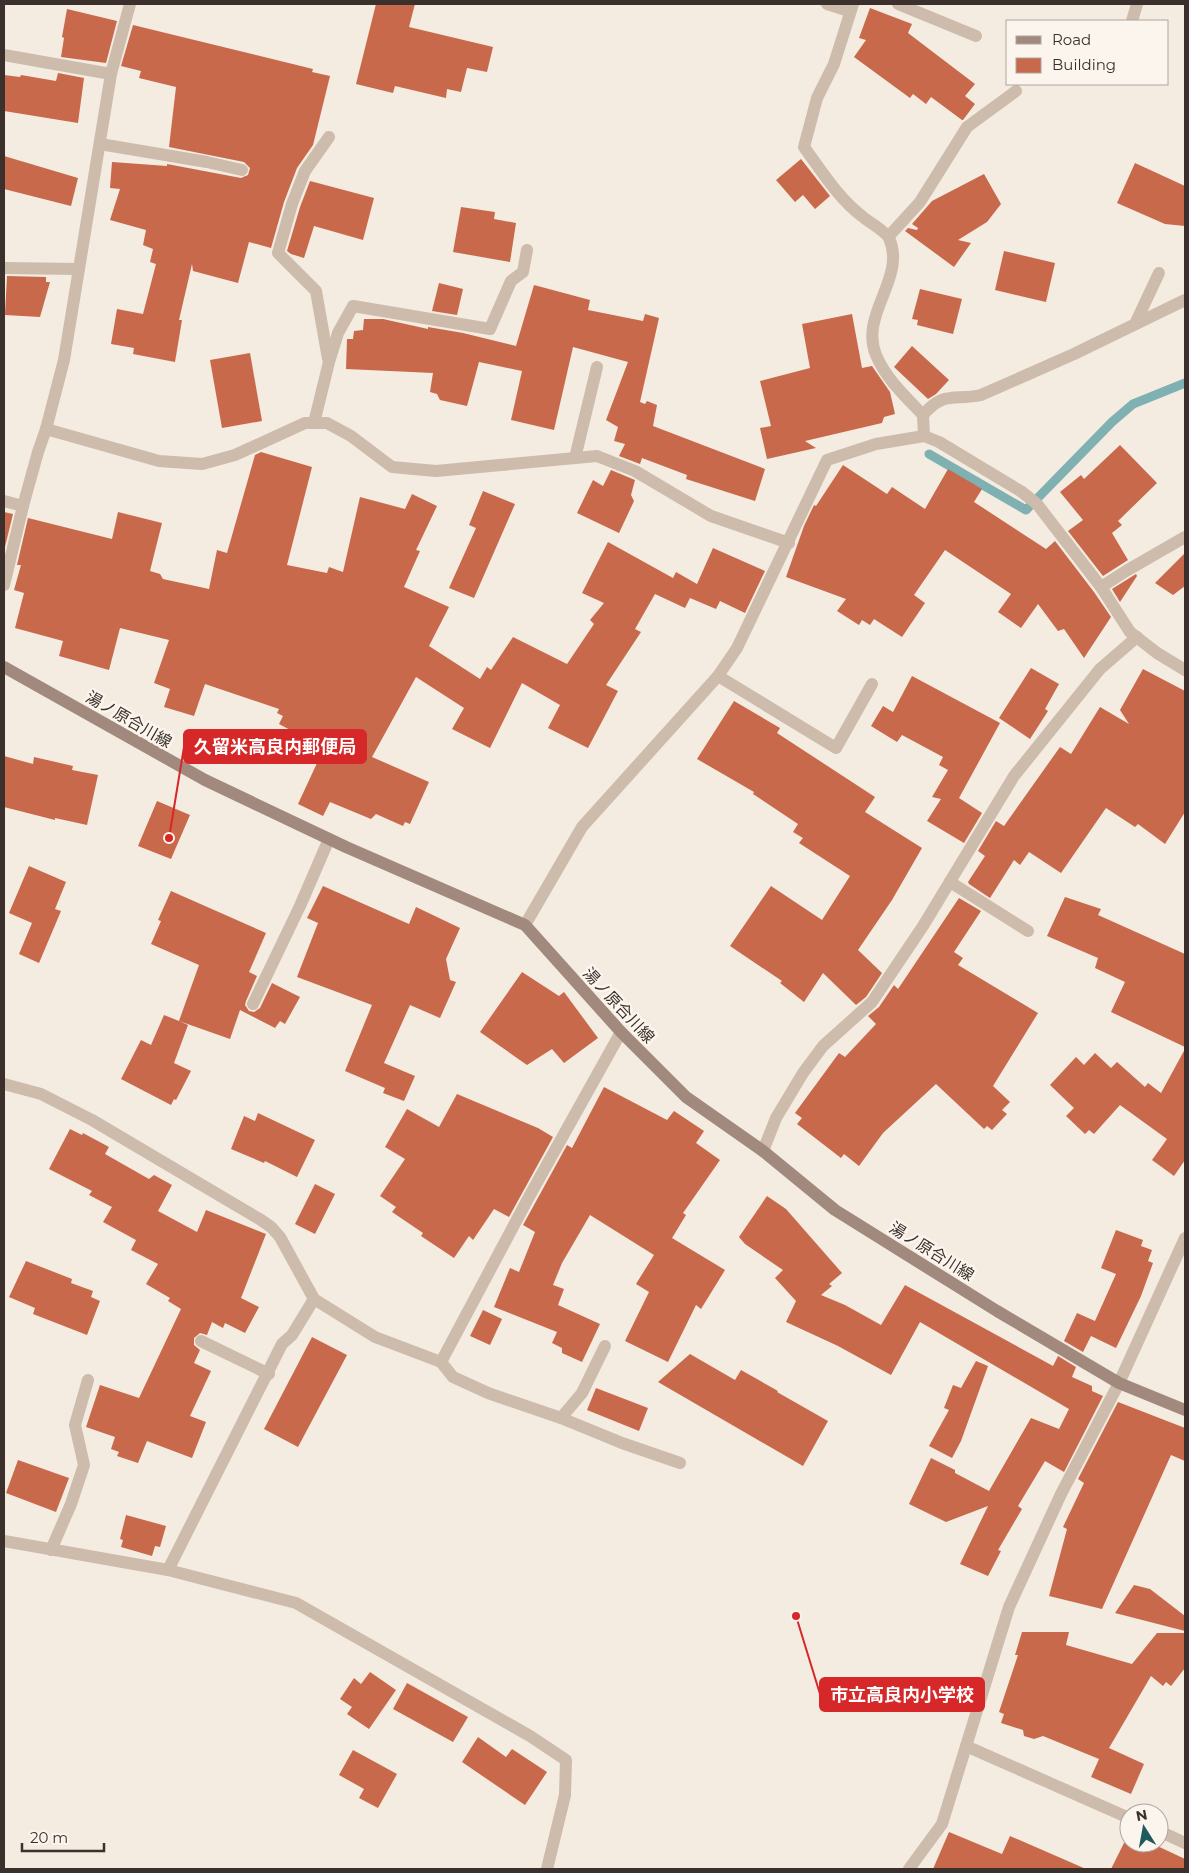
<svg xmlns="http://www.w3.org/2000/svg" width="1189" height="1873" font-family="Montserrat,'Noto Sans JP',sans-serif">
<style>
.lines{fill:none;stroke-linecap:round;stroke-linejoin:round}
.stream{stroke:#7fb0b2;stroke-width:9}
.building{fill:#c8694b}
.service{stroke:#cdbbac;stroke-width:12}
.minor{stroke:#cdbbac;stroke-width:12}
.secondary{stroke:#a18a7d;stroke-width:12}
.labels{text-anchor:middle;stroke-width:5;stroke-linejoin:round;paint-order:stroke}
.street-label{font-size:16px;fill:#3b302b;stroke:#fbf5ee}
.leader{fill:none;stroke:#d62828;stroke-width:2}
.callout-dot{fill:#d62828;stroke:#fbf5ee;stroke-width:2}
.callout{fill:#d62828;stroke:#d62828;stroke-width:2}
.callout-label{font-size:18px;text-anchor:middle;font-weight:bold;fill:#fff}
</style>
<rect width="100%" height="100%" fill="#f4ebe1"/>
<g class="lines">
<path class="stream" d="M929 454 1026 510 1112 422 1133 404 1185 383"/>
</g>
<g class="building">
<path d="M376 4H415L409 27 493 47 487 72 467 68 461 92 447 89 446 98 395 86 393 93 356 84Z"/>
<path d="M870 8 912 24 908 33 975 84 965 96 975 104 963 120H962L931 97 926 104 913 94 910 98 854 57 866 40 859 38Z"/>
<path d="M67 9 117 21 106 63 61 57 64 38 62 37Z"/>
<path d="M133 25 313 69 312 72 330 76 313 145 297 168 284 202 271 248 249 242 238 283 193 271 192 264 179 320H182L175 362 133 354 134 348 111 344 117 309 143 314 156 264 150 262 153 249 143 245 146 230 110 220 120 189 110 188 112 162 167 166V164L241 178 248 175 250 168 244 162 169 147 176 87 139 78 141 71 121 66Z"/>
<path d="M58 73 84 78 78 123 4 111V75L20 77 21 75 56 81Z"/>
<path d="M4 156 78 178 71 206 4 189Z"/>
<path d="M801 159 830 196 815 209 803 195 795 202 776 180Z"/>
<path d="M1135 163 1185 186V226L1165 224 1117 203Z"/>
<path d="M984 174 1001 204 987 222 958 240 971 243 954 267 905 231 908 228 917 230 918 228 912 224 932 201Z"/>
<path d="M310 181 374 198 363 240 314 226 304 258 291 254 287 251 300 207Z"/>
<path d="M461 207 495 212 494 219 516 223 510 262 453 252Z"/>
<path d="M1004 251 1055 263 1046 302 995 290Z"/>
<path d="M7 276 46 277V282H50L40 317 5 315Z"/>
<path d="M439 283 463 289 457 315 432 311Z"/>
<path d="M534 285 590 300 588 310 643 321 645 314 659 318 640 402 645 404 647 401 657 405 653 426 765 469 755 501 686 479 687 475 642 458 640 464 619 456 625 444 614 441 618 427 606 420 628 362 573 347 554 430 511 420 522 371 479 362 467 406 440 400 437 394 430 392 433 373 346 369 347 339H353L354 331 363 330 364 319H383L428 329V327L463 333 516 346Z"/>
<path d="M920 289 962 299 953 334 917 325 918 320 912 319Z"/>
<path d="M852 314 862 368 872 366 890 392 895 414 884 417 882 423 805 441 816 448 767 459 760 428 771 426 760 381 810 368 802 324Z"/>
<path d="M912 346 949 380 936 394 928 399 894 367Z"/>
<path d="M250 353 262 421 222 428 210 360Z"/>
<path d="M1120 445 1157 483 1118 521 1122 525 1112 533 1128 560 1103 576 1068 531 1083 520 1060 492 1081 475 1084 479Z"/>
<path d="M261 452 312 467 287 565 327 573 329 567 343 572 360 497 405 509 412 494 437 506 416 550 420 551 404 587 449 607 429 646 480 679 487 667 491 670 513 637 567 664 594 624 590 620 604 603 582 593 608 542 673 578 676 572 697 584 713 548 765 571 745 613 720 601 716 609 690 598 697 584 685 608 655 594 635 629 641 632 606 685 618 691 588 748 548 728 560 705 522 683 490 748 452 729 464 708 416 677 372 757 429 782 410 824 405 822 403 826 376 814 371 819 330 802 323 816 298 804 324 748 279 724 283 716 277 713 279 709 205 684 194 716 164 707 170 689 154 683 169 640 120 628 109 670 59 656 63 641 15 628 24 593 14 590 21 565H17L28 518 112 539 118 512 162 523 150 571 160 574 163 579 209 589 217 550 227 553 255 455Z"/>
<path d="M843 465 887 494 892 487 925 509 948 469 982 489 974 502 1046 549 1055 541 1094 592 1111 617 1084 658 1064 629 1058 631 1038 604 1021 628 998 612 1011 594 945 550 914 595 925 603 902 637 874 619 870 625 862 620 859 625 837 611 846 599 786 577 804 526 814 505 816 506Z"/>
<path d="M611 470 635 480 631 495 634 501 619 533 577 513 593 480 603 486Z"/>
<path d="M483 491 515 504 474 598 449 588 476 528 469 525Z"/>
<path d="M4 512 13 514 4 551Z"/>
<path d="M1185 553V586L1173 595 1155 583Z"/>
<path d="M1136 574 1137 576 1120 602 1112 589Z"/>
<path d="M1031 668 1059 684 1045 709 1048 711 1030 739 999 718Z"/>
<path d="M1143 669 1185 691V812L1165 844 1138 824 1135 827 1106 808 1061 873 1029 852 1020 865 1014 860 990 898 969 884 968 882 985 856 978 851 996 821 1004 826 1060 747 1071 754 1100 707 1129 724 1120 710Z"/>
<path d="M912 676 1000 723 959 798 982 813 964 843 927 821 941 799 932 797 948 770 939 765 943 757 902 735 897 742 871 726 883 706 893 712Z"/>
<path d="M734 701 780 728 777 733 875 797 865 812 922 848 892 900 858 950 882 973 866 997 856 1005 823 973 804 1002 780 983 782 981 730 946 771 886 822 920 850 876 799 843 803 838 793 832 798 824 753 794 754 792 697 759Z"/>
<path d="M4 756 33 764 34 757 73 766 72 770 98 775 87 825 55 818V820L4 807Z"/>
<path d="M157 801 190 815 171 859 138 846Z"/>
<path d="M29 866 66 882 55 909 61 911 39 963 19 954 32 923 9 913Z"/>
<path d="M323 886 409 924 416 907 460 928 446 959 450 980 456 982 440 1018 410 1005 384 1063 415 1076 404 1101 383 1093 385 1088 345 1071 372 1005 297 977 318 923 307 918Z"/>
<path d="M171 891 266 933 249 972 257 976 246 1001 245 1005 249 1011 254 1012 260 1008 272 983 300 997 285 1024 280 1021 275 1028 240 1010 230 1039 179 1021 188 1025 174 1063 191 1071 176 1100 174 1099 171 1105 121 1079 141 1040 151 1045 164 1015 179 1021 199 965 151 944 161 921 158 920Z"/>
<path d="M1065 897 1101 909 1098 915 1185 954V1047L1111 1012 1125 982 1095 968 1098 958 1047 936Z"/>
<path d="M959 898 981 911 954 952 963 958 958 965 1038 1013 993 1086 1010 1102 1002 1110 1007 1114 992 1130 987 1126 984 1129 936 1084 883 1133 859 1166 844 1154 841 1158 797 1124 802 1118 795 1113 839 1053 845 1057 876 1024 868 1016 879 1007 894 985 898 989Z"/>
<path d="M522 972 559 996 564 992 598 1038 564 1063 552 1049 527 1065 480 1032Z"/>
<path d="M1185 1049V1160L1174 1176 1152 1160 1167 1139 1120 1105 1094 1134 1089 1130 1085 1134 1066 1116 1074 1108 1050 1085 1076 1057 1084 1065 1095 1053 1111 1068 1117 1062 1145 1087 1148 1083 1161 1093Z"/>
<path d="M604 1087 667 1120 674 1111 704 1131 696 1143 720 1160 683 1213 686 1215 672 1238 725 1270 701 1309 696 1305 668 1362 625 1341 649 1292 636 1284 654 1255 590 1215 562 1263 553 1285 564 1289 558 1305 600 1324 582 1362 562 1353V1348L552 1343 557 1332 494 1307 510 1268 519 1272 535 1232 523 1225 567 1145 572 1148Z"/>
<path d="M457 1094 538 1128 553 1137 509 1217 494 1209 473 1240 469 1236 454 1258 421 1236 423 1233 392 1212 396 1207 380 1196 405 1159 385 1147 407 1109 439 1127Z"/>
<path d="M258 1113 315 1140 297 1177 265 1161 264 1163 231 1149 244 1116 255 1121Z"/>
<path d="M70 1129 82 1135 83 1133 109 1147 105 1154 149 1179 154 1175 172 1185 158 1211 197 1232 206 1210 266 1234 241 1298 259 1307 245 1333 225 1323 223 1328 212 1322 207 1335 200 1333 194 1338V1345L200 1350 194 1363 211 1371 190 1416 206 1422 192 1458 147 1441 138 1463 117 1456 119 1452 111 1449 115 1437 86 1427 100 1385 139 1398 181 1309 168 1301 170 1298 146 1284 158 1264 131 1250 136 1240 103 1222 112 1207 89 1195 92 1191 49 1169Z"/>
<path d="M315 1184 335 1194 315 1234 295 1224Z"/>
<path d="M767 1196 786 1209 842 1273 829 1284 832 1286 821 1295 845 1305 881 1325 905 1285 1053 1366 1058 1356 1076 1367 1072 1377 1092 1386V1391L1103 1396 1064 1472 1045 1461 1018 1506 1022 1509 998 1550 1001 1551 988 1576 960 1564 988 1506 946 1522 909 1504 931 1458 955 1470V1473L989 1491 1031 1418 1059 1429 1069 1409 920 1322 891 1375 838 1346 786 1322 796 1301 775 1278 783 1270 745 1244 739 1237Z"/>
<path d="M1116 1230 1143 1240 1141 1246 1152 1250 1148 1261 1153 1263 1141 1296 1116 1348 1091 1336 1083 1352 1064 1341 1077 1313 1095 1321 1116 1274 1101 1268Z"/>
<path d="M26 1261 72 1279 71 1283 93 1291 91 1297 100 1301 87 1335 33 1314 35 1308 9 1297Z"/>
<path d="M483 1310 502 1319 490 1345 470 1336Z"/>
<path d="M312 1337 347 1355 298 1447 264 1429Z"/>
<path d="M690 1354 735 1380 741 1370 778 1391 777 1392 828 1421 803 1466 658 1382Z"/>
<path d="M976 1361 988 1366 961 1441 952 1458 929 1446 949 1410 944 1408 953 1385 961 1388Z"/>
<path d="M596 1388 648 1408 639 1431 587 1410Z"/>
<path d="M1118 1402 1185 1428V1461L1171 1455 1102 1609 1049 1596 1067 1529 1063 1527 1084 1483 1078 1479Z"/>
<path d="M18 1460 69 1478 56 1512 6 1493Z"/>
<path d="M126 1515 166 1526 160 1547 155 1546 152 1556 121 1547 123 1540 120 1539Z"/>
<path d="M1134 1585 1150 1589 1185 1616V1631L1115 1613Z"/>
<path d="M1022 1632H1069L1066 1645 1132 1664 1157 1633H1185V1668L1171 1686 1166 1682 1163 1686 1151 1676 1109 1748 1144 1764 1131 1794 1091 1777 1099 1759 1043 1736 1034 1739 1024 1736 1023 1730 1001 1723 1004 1714 999 1712 1018 1655H1015Z"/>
<path d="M370 1672 396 1690 369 1729 347 1714 352 1707 340 1699 354 1678 361 1684Z"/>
<path d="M407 1683 468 1717 453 1742 393 1709Z"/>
<path d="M478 1737 506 1757 512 1749 547 1772 525 1805 462 1762Z"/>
<path d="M353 1750 397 1774 378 1808 359 1798 364 1789 339 1775Z"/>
<path d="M949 1832 1002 1854 1010 1836 1086 1869H933Z"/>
<path d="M1124 1843H1151L1185 1859V1869H1111Z"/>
</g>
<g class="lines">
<g class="service">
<path d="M4 55 111 74"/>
<path d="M4 268 79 269"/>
<path d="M328 359 316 291 278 253 292 204 305 171 329 137"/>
<path d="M314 423 329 362 338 333 353 306 490 329 511 281 523 272 527 250"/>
<path d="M575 458 597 367"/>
<path d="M253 1004 300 906 329 839"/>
<path d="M201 1341 269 1374"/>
<path d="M441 1362 453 1377 488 1393 561 1418 622 1443 680 1463"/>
<path d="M561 1418 582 1393 605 1346"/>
<path d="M51 1550 71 1504 84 1465 75 1425 88 1380"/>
<path d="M909 1869 942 1824 1009 1607 1061 1494 1119 1383"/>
</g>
<g class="minor">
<path d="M827 4 849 11"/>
<path d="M853 4 834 64 817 98 804 147C822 172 839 199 863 217 869 222 886 232 889 238 907 278 859 314 876 355 886 379 906 397 923 415L924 436"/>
<path d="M898 4 976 36"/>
<path d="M1132 21 1137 4"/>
<path d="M100 144 207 162 242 170"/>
<path d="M889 236 920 202 967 127 1016 91"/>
<path d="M1135 324 1159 273"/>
<path d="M923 415C944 390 955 401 981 395L1074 354 1185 300"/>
<path d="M46 429 159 461 202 464 235 455 305 423H327L351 436 392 467 436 471 597 456 635 471 711 516 789 543"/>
<path d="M4 501 23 506"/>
<path d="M4 585 23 506 38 452 46 429 64 360 111 74 130 4"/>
<path d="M1101 587 1126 571 1185 537"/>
<path d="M718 676 836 748 872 684"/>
<path d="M950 882 1028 931"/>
<path d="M525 925 582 827 718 676 737 648 827 460 876 444 924 436 939 442 1022 492 1037 504 1101 587 1130 632 1157 653 1185 670"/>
<path d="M4 1084 41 1094 92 1120 261 1220 271 1227 280 1237 314 1299 375 1337 441 1362 530 1195 621 1032"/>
<path d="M763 1151 776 1118 803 1073 823 1046 872 1002 923 926 1014 776 1100 669 1137 637"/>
<path d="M1119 1383 1185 1238"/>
<path d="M4 1541 168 1570 296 1603 530 1736 566 1760 565 1795 547 1869"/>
<path d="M168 1570 282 1344 292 1335 314 1299"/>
<path d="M966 1746 1129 1818"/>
<path d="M1159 1831 1185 1843"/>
</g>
<path class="secondary" d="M4 667 205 780 346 847 525 925 621 1032 686 1097 763 1151 835 1210 997 1311 1119 1383 1185 1410"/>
</g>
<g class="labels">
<g class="street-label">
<text transform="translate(129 719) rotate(30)" y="6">湯ノ原合川線</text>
<text transform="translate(619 1005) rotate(47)" y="6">湯ノ原合川線</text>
<text transform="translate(932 1251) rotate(32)" y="6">湯ノ原合川線</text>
</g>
</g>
<path class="leader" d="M169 838L184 747M796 1616L820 1694"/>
<g class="callout-dot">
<circle cx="169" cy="838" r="5"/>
<circle cx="796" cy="1616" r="5"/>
</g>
<g class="callout">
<rect x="184" y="730" width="182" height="33" rx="5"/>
<rect x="820" y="1678" width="164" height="33" rx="5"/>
</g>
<g class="callout-label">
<text x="275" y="753">久留米高良内郵便局</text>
<text x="902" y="1701">市立高良内小学校</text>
</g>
<rect width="1189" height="1873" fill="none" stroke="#3b302b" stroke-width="10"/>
<rect x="1006" y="20" width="162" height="65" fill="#fbf5ee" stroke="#aea6a0"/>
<rect x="1016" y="36" width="25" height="8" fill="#a18a7d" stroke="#aea6a0"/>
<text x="1052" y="45" font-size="15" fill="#3b302b">Road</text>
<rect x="1016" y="58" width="25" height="15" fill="#c8694b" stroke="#aea6a0"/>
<text x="1052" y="70" font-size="15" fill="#3b302b">Building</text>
<g transform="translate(1144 1828) rotate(349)"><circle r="24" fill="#fbf5ee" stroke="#aea6a0"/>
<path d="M0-4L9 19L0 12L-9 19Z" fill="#1f5a5e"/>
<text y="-8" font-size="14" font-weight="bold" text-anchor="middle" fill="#3b302b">N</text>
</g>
<path d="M22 1843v8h82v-8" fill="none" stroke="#3b302b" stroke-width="2.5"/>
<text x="30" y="1843" font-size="15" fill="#3b302b" stroke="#fbf5ee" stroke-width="4" paint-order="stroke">20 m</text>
</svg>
